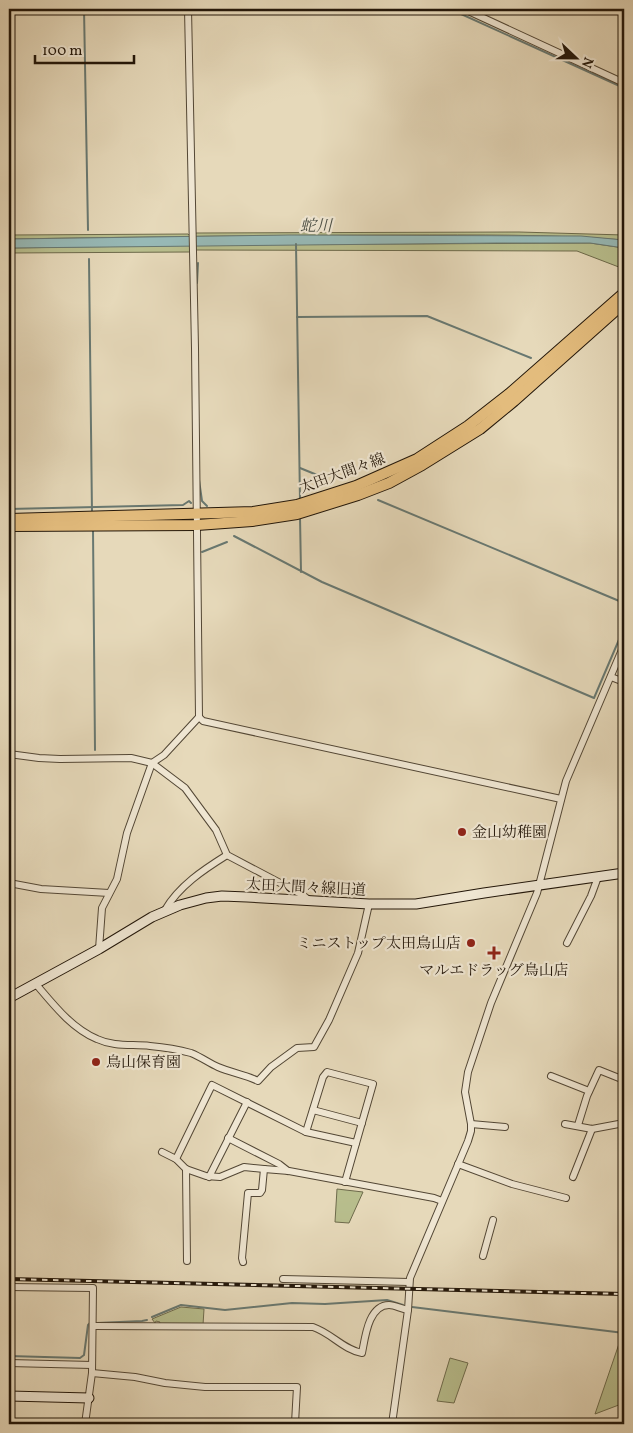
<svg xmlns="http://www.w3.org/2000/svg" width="633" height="1433" font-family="Vollkorn,'Noto Serif JP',serif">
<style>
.green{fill:#b8be8d;stroke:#6d6a4b}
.water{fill:#97b9b6;stroke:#687871}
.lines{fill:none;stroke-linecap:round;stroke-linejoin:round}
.stream{stroke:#687871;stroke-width:2}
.street-casing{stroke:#534735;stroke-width:8}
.secondary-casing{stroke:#221609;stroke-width:11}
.primary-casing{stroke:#221609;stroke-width:12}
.street{stroke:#efe6d2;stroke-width:6}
.secondary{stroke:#efe6d2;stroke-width:9}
.primary{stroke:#e3bc7d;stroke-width:10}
.rail-casing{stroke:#221609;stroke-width:4}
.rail{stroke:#efe6d2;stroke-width:2;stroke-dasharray:5.5;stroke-linecap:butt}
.poi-dot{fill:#8f2418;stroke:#efe6d2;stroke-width:2}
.labels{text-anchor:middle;stroke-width:4.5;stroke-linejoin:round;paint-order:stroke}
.street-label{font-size:15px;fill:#221609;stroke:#efe6d2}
.poi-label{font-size:15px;fill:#221609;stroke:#efe6d2;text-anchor:start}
.water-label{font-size:16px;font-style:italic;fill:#4b4f46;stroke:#efe6d2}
</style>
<rect width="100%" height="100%" fill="#e6d9ba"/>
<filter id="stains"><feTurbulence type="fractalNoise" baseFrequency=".004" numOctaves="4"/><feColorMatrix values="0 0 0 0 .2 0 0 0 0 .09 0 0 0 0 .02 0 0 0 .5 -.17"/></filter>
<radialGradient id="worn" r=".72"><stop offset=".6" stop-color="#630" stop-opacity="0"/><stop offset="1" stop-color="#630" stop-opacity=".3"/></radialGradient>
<g class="green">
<path d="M519 232 624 235V240C550 234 476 235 402 235 271 235 140 237 9 239V235L188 234 189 235H195L196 233Z"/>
<path d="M590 243 624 248V269L577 251 196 250 189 252 9 253V248L214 245Z"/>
<path d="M337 1189 363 1192 349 1223 335 1222Z"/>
<path d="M181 1307 204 1309 203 1325 159 1324 160 1322 156 1321 155 1323 152 1319Z"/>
<path d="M622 1335 624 1336V1403L595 1414Z"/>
<path d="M450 1358 468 1363 454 1403 437 1401Z"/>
</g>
<path class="water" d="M289 235 581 236 624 240V248L590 243H497L9 248V239Z"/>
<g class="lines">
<g class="stream">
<path d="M84 9 88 230"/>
<path d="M450 9 624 88"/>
<path d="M296 244 300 500"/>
<path d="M89 259 92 513"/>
<path d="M197 283 198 263"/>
<path d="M297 317 427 316 531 358"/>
<path d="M300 468 327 479"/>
<path d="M199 480 202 501 207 506"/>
<path d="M378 500 624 603"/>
<path d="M9 509 183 505 189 501 191 503"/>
<path d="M300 517 301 572"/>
<path d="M93 530 95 750"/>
<path d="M234 536 322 582 594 698 624 628"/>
<path d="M202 552 227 542"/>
<path d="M412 1307 624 1333"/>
<path d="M152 1317 181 1305 225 1310 292 1303 325 1304 387 1300 403 1305"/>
<path d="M97 1323 142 1321 147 1320"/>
<path d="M9 1356 80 1358 84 1355 88 1325 90 1323"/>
</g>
<defs>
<g id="street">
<path d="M464 9 624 83"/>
<path d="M611 677 624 682"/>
<path d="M199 717 203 721 561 799"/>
<path d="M9 754 39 758 60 759 131 758 152 763 185 788 216 830 227 855 301 894 309 900"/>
<path d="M9 883 41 889 109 893"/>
<path d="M165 910C179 886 203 870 227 855"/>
<path d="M567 943 591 896 598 877"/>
<path d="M99 949 102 908 117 879 127 833 152 763 164 755 199 717 195 348 188 9"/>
<path d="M35 983C53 1004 71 1028 97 1039 114 1047 132 1044 150 1046 161 1047 180 1050 191 1053 201 1057 209 1063 218 1067 232 1073 244 1074 258 1081L271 1067 297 1048 314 1047 329 1020 358 953 369 904"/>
<path d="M551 1076 589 1091"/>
<path d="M313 1110 362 1123"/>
<path d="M471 1124 505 1127"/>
<path d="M565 1124 592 1129 624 1123"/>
<path d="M578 1125 587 1096 599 1070 619 1078"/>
<path d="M306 1132 323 1077 327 1072 373 1084 345 1182"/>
<path d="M228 1138 279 1164 288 1171"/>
<path d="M162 1152 176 1159 186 1169 206 1176 220 1177 244 1167 264 1169 289 1171 434 1198 442 1201"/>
<path d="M176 1159 212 1085 306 1132 356 1143"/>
<path d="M458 1164 512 1184 566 1198"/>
<path d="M186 1169 187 1261"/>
<path d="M209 1177 247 1102"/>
<path d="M573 1177 592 1129"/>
<path d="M483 1256 493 1220"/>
<path d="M243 1262 242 1258 248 1193H260L262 1190 264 1169"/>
<path d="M283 1279 409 1282"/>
<path d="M9 1287 93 1288 92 1373 85 1424"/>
<path d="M93 1326 313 1327C331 1333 344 1350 362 1353 365 1339 368 1305 389 1305 395 1305 401 1309 408 1310"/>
<path d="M9 1363 92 1365"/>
<path d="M92 1373 135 1377 165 1383 205 1387H297L295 1423 296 1424"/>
<path d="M392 1424 408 1310 410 1278 468 1141 471 1131V1124L465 1092 468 1072 491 1003 537 893 566 781 624 645"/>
</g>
<g id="secondary">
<path d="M9 998 99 949 152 917 180 905 206 898 222 896 247 897 369 904H416L484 893 624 873"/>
<path d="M9 1396 89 1398"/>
</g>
<g id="primary">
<path d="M9 519 253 512 297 505 356 486 417 459 468 426 509 394 624 293"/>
<path d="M9 526 197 525 252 521 297 514 358 495 389 483 422 465 480 429 514 401 624 303"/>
</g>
</defs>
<use href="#street" class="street-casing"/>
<use href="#secondary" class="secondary-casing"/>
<use href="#primary" class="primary-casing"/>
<use href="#street" class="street"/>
<use href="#secondary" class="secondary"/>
<use href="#primary" class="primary"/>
<defs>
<path id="rail" d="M9 1279 624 1294"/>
</defs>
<use href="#rail" class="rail-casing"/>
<use href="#rail" class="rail"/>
</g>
<g class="poi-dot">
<circle cx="462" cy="832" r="5"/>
<circle cx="471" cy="943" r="5"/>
<path d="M491.5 945.5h5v5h5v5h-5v5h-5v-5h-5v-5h5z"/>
<circle cx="96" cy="1062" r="5"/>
</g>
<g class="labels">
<g class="street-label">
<text transform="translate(342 473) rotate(-20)" y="5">太田大間々線</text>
<text transform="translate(306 887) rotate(3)" y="5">太田大間々線旧道</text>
</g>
<g class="poi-label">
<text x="472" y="837">金山幼稚園</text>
<text x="461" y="948" text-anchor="end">ミニストップ太田鳥山店</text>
<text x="494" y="975" text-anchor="middle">マルエドラッグ鳥山店</text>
<text x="106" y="1067">鳥山保育園</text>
</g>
<g class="water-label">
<text x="316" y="231">蛇川</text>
</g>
</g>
<rect width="633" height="1433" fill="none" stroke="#e6d9ba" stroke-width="30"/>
<rect x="10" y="10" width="613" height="1413" fill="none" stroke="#221609" stroke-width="2.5"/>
<rect x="15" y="15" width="603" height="1403" fill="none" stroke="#221609"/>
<g transform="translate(576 58) rotate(112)" stroke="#efe6d2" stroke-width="4" paint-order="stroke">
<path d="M0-4L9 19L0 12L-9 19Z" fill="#221609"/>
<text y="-8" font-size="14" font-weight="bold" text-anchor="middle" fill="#221609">N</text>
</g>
<path d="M35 55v8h99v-8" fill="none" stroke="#221609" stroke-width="2.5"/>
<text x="42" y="55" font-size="15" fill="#221609" stroke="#efe6d2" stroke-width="4" paint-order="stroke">100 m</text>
<rect width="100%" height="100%" filter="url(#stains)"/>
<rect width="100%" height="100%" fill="url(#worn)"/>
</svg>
